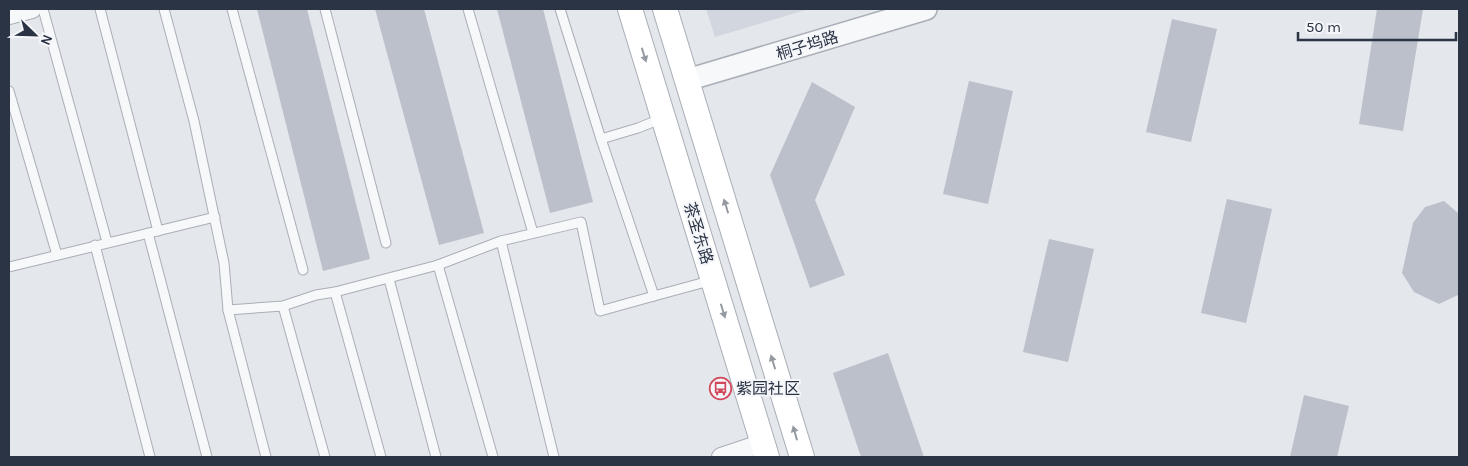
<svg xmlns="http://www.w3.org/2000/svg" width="1468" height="466" font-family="Karla,'Noto Sans SC',sans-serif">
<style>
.built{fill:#d2d6de}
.building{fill:#bbc0ca}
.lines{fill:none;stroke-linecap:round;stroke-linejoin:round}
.service-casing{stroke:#a9aeb7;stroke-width:11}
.minor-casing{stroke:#a9aeb7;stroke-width:20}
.tertiary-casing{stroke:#a9aeb7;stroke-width:24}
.secondary-casing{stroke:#a9aeb7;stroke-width:26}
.service{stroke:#f7f8fa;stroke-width:9}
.minor{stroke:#f7f8fa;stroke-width:18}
.tertiary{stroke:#f7f8fa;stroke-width:21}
.secondary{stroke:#fff;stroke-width:24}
.oneway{fill:#959aa2}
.labels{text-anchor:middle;stroke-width:4;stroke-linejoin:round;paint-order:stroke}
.street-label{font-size:16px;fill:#2b3445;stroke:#f4f6f9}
.poi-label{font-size:16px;fill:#2b3445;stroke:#f4f6f9;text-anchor:start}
</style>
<rect width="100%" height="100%" fill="#e4e7ec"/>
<path class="built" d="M706 9H809L715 37Z"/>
<g class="building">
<path d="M257 9H307L370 259 323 271Z"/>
<path d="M375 9H424L484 233 439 245Z"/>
<path d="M497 9H543L593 202 550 213Z"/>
<path d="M1377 9H1423L1403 131 1359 124Z"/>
<path d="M1172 19 1217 29 1191 142 1146 132Z"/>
<path d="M969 81 1013 91 988 204 943 194Z"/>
<path d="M812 82 855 107 815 200 845 275 810 288 770 175Z"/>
<path d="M1227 199 1272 209 1246 323 1201 313Z"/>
<path d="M1444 201 1459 214V280L1458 295 1439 304 1414 292 1402 273 1413 223 1425 207Z"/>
<path d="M1049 239 1094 249 1068 362 1023 352Z"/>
<path d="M888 353 924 457H861L833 373Z"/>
<path d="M1304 395 1349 406 1337 457H1290Z"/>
</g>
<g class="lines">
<defs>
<g id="service">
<path d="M43 9 107 242"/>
<path d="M100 9 158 231"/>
<path d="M164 9 194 121 224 263 228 310 266 457"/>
<path d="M232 9 303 270"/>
<path d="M325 9 386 243"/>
<path d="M468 9 533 233"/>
<path d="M560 9 601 139 638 128 663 118"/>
<path d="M9 91 57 255"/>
<path d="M601 139 654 296 713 280"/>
<path d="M148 233 207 457"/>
<path d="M501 241 554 457"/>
<path d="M95 245 150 457"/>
<path d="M438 265 493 457"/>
<path d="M9 267 215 217"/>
<path d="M389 279 436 457"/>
<path d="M335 292 381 457"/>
<path d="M283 306 325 457"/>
<path d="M228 310 283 306 316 295 335 292 438 265 501 241 581 222 600 311 654 296"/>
</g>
<g id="minor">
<path d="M9 15 32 9"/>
<path d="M721 457 763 443"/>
</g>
<path id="tertiary" d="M687 80 926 9"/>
<g id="secondary">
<path d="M630 9 767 457"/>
<path d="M665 9 802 457"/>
</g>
</defs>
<use href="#service" class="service-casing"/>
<use href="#minor" class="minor-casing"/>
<use href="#tertiary" class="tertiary-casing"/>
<use href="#secondary" class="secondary-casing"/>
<use href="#service" class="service"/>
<use href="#minor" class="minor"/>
<use href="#tertiary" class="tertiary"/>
<use href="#secondary" class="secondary"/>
</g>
<defs><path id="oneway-solid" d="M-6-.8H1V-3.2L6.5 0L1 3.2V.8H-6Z" transform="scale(1.25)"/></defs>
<g class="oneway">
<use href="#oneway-solid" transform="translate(644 55) rotate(73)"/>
<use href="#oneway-solid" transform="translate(726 206) rotate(-107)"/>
<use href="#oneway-solid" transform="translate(723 311) rotate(73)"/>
<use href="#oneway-solid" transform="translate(773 362) rotate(-107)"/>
<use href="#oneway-solid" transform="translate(795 433) rotate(-106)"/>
</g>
<defs>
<symbol id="bus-ring" viewBox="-11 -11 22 22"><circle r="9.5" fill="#f4f6f9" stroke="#d1495b" stroke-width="1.5"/><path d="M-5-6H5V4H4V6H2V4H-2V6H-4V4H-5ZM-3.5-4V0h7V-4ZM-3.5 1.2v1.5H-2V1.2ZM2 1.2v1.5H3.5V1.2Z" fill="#d1495b"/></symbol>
</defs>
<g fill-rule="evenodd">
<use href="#bus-ring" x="708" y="376" width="25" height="25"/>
</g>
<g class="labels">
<g class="street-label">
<text transform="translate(807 45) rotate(-17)" y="6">桐子坞路</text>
<text transform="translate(699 233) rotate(73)" y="6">茶圣东路</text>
</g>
<g class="poi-label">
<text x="736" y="394">紫园社区</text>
</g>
</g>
<rect width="1468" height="466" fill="none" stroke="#2b3445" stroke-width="20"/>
<g transform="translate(35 35) rotate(113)" stroke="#f4f6f9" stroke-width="4" paint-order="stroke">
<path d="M0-4L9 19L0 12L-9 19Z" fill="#2b3445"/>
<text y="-8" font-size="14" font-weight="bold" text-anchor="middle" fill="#2b3445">N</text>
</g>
<path d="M1298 32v8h158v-8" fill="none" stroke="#2b3445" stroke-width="2.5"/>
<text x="1306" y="32" font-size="15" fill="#2b3445" stroke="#f4f6f9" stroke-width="4" paint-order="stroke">50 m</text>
</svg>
